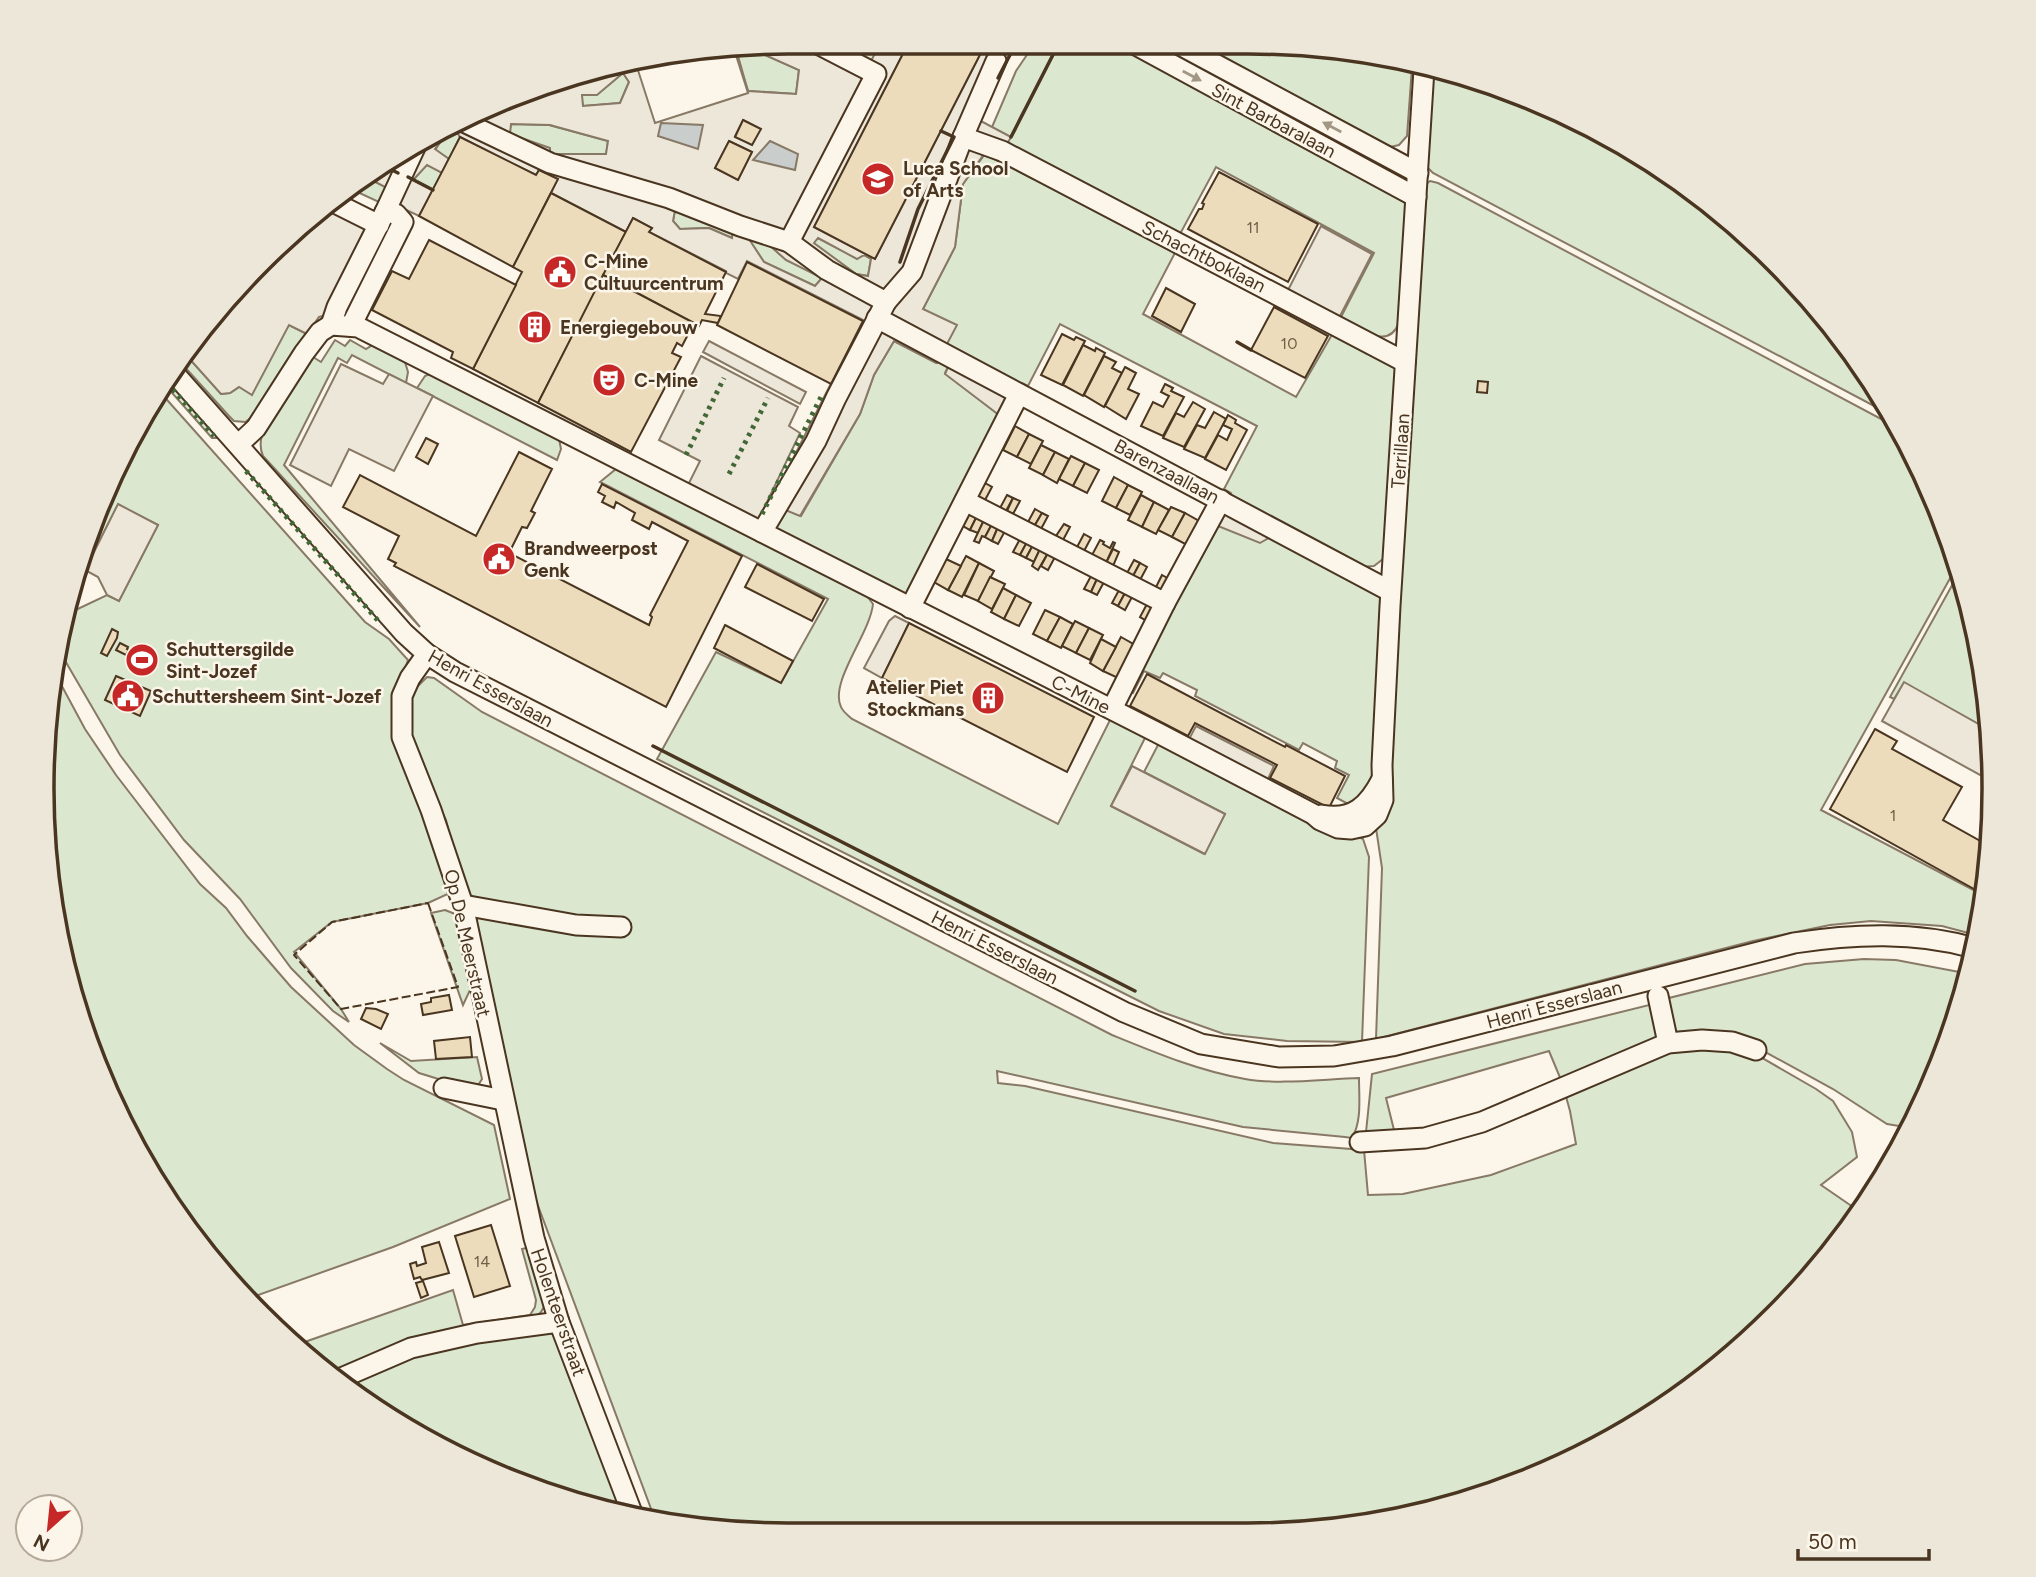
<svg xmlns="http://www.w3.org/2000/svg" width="2036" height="1577" font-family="Figtree,sans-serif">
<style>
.green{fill:#dce7d0;stroke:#887966;stroke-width:2}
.parking{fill:#ede7d9;stroke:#887966;stroke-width:2;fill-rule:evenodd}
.water{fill:#c9cecd;stroke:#887966;stroke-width:2}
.building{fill:#ecdcbc;stroke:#4a3520;stroke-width:2}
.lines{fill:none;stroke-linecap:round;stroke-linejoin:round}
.minor-casing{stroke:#4a3520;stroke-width:23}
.minor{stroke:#fbf6e9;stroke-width:19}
.hedge{stroke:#436837;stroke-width:5;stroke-dasharray:3.5 5;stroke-linecap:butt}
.fence{stroke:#4a3520;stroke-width:2;stroke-dasharray:9 3.5;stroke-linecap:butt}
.wall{stroke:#4a3520;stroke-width:3.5}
.oneway{fill:#a29684}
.labels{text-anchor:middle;stroke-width:5;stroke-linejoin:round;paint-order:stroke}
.number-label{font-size:16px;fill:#725f47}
.street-label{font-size:19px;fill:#4a3520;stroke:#fbf6e9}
.poi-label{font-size:19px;font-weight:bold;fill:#4a3520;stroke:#fbf6e9;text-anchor:start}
.rim{fill:none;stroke:#4a3520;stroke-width:3.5}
</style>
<rect width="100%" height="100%" fill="#fbf6e9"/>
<g class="green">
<path d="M828 42H881L870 64Z"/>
<path d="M1035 43H1120L1392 187 1400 194 1407 207 1399 323C1387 352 1360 327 1341 317L1374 253 1216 167 1179 236 1007 144 992 127 1016 71Z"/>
<path d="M1143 43H1163L1400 169 1404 174 1403 177 1400 178Z"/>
<path d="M1184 43 1296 44 1412 67 1407 136 1399 145 1386 148Z"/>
<path d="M747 47 799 70 796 94 748 91 736 49Z"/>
<path d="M1432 71 1487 81 1578 119 1702 197 1808 296 1895 417 1433 173 1427 167Z"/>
<path d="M623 73 629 82 620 103 583 106 581 95 597 94Z"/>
<path d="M511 124 549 125 608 141 606 155 550 154 509 133Z"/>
<path d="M456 129 460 137 449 159 435 150 448 131Z"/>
<path d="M985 154 1033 179 1036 175 1177 249 1143 314 1296 397 1334 331 1391 361 1396 369 1383 559 1374 566 1360 567 1229 496 1231 493 1224 489 1257 426 1060 324 1028 386 1022 383 1020 386 944 348 923 309 955 247 963 184Z"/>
<path d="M427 164 442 173 433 190 413 180Z"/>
<path d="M368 178 388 188 381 203 353 190Z"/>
<path d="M1430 181 1438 183 1900 429 1954 548 1958 564 1821 810 1983 895 1976 935 1942 926 1871 921 1830 925 1753 941 1376 1039 1382 868 1376 828 1425 185Z"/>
<path d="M676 204 733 228 732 238 709 228 680 229 673 221Z"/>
<path d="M744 232 757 234 786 260 823 277 815 286 764 262Z"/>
<path d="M818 238 857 258 864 255 871 259 868 276 856 274 813 243Z"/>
<path d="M289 325 307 334 257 414 245 422 234 421 229 416 182 364 187 356 221 394 230 393 239 387Z"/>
<path d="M335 340 345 346 350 340 366 349 374 344 405 362 408 372 406 383 352 355 347 363 338 358 284 465 420 627 263 456C259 447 260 439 264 429L313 357 321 362Z"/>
<path d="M894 341 936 363 939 359 949 365 945 373 999 415 910 600 770 529 783 508 801 516 860 414 874 375Z"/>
<path d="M432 373 559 439 561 449 557 460 417 388 425 376Z"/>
<path d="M168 381 219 438H212L165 385Z"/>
<path d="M160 392 365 622 389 639 408 660 392 707V735L414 793 430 825 450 893 428 903 332 922 294 952 341 1009 349 1022 333 1011 291 968 240 899 184 840 120 755 60 652 65 615 107 595 119 601 158 525 118 505 79 581 71 587 142 416Z"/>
<path d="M616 469 867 596 873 604C870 634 829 682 841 707 843 712 849 716 852 719L1058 824 1111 718 1146 736 1111 806 1204 854 1225 814 1144 772 1159 743 1363 839 1369 857 1362 1042 1287 1041 1224 1034 1159 1011 657 759 716 652 781 683 828 599 600 482Z"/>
<path d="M1213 524 1274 535 1373 587 1384 603 1373 774 1370 787 1363 800 1348 804 1337 798 1349 775 1335 768 1337 761 1303 743 1299 750 1195 696 1197 690 1163 673 1160 678 1144 671 1133 693 1126 691Z"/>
<path d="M1960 571 1988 691 1989 730 1904 683 1894 699 1890 697Z"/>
<path d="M57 677 85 729 116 775 200 884 226 908 247 936 291 987 354 1045 387 1069 404 1080 494 1125 510 1199 393 1247 258 1295 266 1314 228 1281 142 1162 68 982 42 789Z"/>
<path d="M427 677 434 678 482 712 1112 1035C1156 1053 1199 1071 1245 1079 1278 1085 1324 1079 1359 1078 1359 1098 1362 1121 1352 1138L1345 1137 1243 1127 997 1071 998 1083 1025 1086 1273 1143 1364 1150 1368 1195 1403 1194 1491 1175 1576 1144 1570 1111 1565 1093 1660 1052 1692 1046 1757 1055 1816 1089 1833 1101 1852 1132 1857 1157 1821 1185 1853 1207 1883 1173 1840 1243 1740 1349 1621 1435 1487 1496 1297 1533 788 1535 656 1522 521 1160 470 915 446 820 432 792 409 737 411 701 416 688Z"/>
<path d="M445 910 455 914 471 988 463 1005 431 913Z"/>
<path d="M1864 959 1896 960 1970 974 1969 981 1917 1118 1911 1128 1887 1124 1833 1089 1758 1048 1677 1036 1671 1031 1664 1004 1669 998 1805 964Z"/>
<path d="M1649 1005 1653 1008 1658 1039 1561 1080 1549 1051 1386 1098 1395 1134 1372 1137 1366 1132 1372 1074Z"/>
<path d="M380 1043 411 1061 477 1057 482 1079 477 1087 471 1089 419 1073Z"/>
<path d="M531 1247 545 1305 541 1312 533 1320 334 1375 299 1344 453 1290 463 1325 530 1315 535 1307 536 1300 522 1249Z"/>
<path d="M542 1330 553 1334 557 1339 622 1514 503 1478 373 1409 340 1380 407 1353Z"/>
</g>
<g class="parking">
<path d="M788 42H828L870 63 881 42H909L814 227 875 259 986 43H995L1012 51 977 119 1011 137 998 161 984 154 963 184 955 247 923 309 957 325 937 363 894 341 874 375 860 414 800 516 783 509 760 524 863 320 747 261 738 279 726 273V271L649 232 652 228 633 218 626 232 551 193 557 179 539 170 536 175 460 137 455 129 448 131 435 149 449 159 442 173 427 165 413 180 433 190 419 216 383 199 387 188 368 178 384 166 393 170 400 154 415 142 593 68 595 70 602 67 631 63 636 64 655 123 748 93 734 49 748 91 796 94 799 70 747 47ZM623 73 629 82 620 103 583 106 582 95H597ZM743 120 760 129 752 145 735 136ZM511 124 550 125 608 141 606 154H550V148L510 134ZM729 141 752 152 738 180 715 168ZM676 205 733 228 732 238 709 228 680 229 673 221ZM745 233 757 234 786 260 822 278 815 286 764 262ZM818 238 857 259 864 255 871 259 868 276 856 274 814 243Z"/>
<path d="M331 207 383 234 343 311 319 317 307 334 289 325 252 395 239 387 230 393 221 394 187 356 260 261Z"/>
<path d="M1321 226 1372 254 1339 318 1287 292Z"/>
<path d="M709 341 806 392 800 404 703 352Z"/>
<path d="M701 356 798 407 789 426 800 433 757 523 687 487 700 461 659 440Z"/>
<path d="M341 364 383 384 389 374 433 396 394 471 349 449 331 486 290 465Z"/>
<path d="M949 365 1014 398 999 415 945 374Z"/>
<path d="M118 504 158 525 119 601 107 595 98 577 85 570Z"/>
<path d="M1221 508 1274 535 1260 543 1213 524Z"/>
<path d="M895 616 909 623 882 678 864 668 889 621Z"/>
<path d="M1904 682 1989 730 1991 781 1882 721Z"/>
<path d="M1196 726 1274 766 1267 781 1188 741Z"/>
<path d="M1132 766 1225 814 1205 854 1111 806Z"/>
</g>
<g class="water">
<path d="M661 123 703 125 698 149 658 136Z"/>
<path d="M770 141 798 154 795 170 753 160Z"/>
</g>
<g class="building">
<path d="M909 42 986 43 875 259 814 227Z"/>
<path d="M743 120 761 129 752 145 735 137Z"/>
<path d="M460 137 536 175 539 170 558 179 513 267 419 216Z"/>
<path d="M729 141 752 152 738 180 715 168Z"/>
<path d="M1219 172 1318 224 1288 282 1188 229 1199 209H1202L1204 204 1202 203Z"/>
<path d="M551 193 626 232 538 403 473 369 522 272 513 267Z"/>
<path d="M633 218 652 228 649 232 726 272 705 314 721 316 718 323 702 320 699 326 603 275Z"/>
<path d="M429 240 516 285 473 369 451 358 453 352 372 310 392 271 409 279Z"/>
<path d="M747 262 863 321 831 384 717 325Z"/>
<path d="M603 275 694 323 682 346 677 343 672 353 681 357 631 452 538 403Z"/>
<path d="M1166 288 1195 304 1181 332 1152 316Z"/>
<path d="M1274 307 1328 336 1305 378 1251 350Z"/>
<path d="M1062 334 1074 340 1076 337 1085 341 1062 385 1041 375Z"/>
<path d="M1083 345 1095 351 1096 348 1105 353 1083 396 1063 385Z"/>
<path d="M1104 356 1116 362 1112 368 1122 373 1104 407 1084 395Z"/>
<path d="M1125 367 1136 373 1128 389 1139 394 1126 419 1105 406Z"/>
<path d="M1478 381 1488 382 1487 393 1477 392Z"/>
<path d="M1165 384 1173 388 1171 391 1184 397 1163 436 1141 426 1153 402 1163 407 1169 396 1161 392Z"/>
<path d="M1193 402 1205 409 1184 447 1163 438 1176 413 1184 417Z"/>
<path d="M1214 412 1226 419 1205 458 1184 449 1197 425 1205 428Z"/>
<path d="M1228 415 1236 420 1235 423 1247 430 1226 470 1205 459 1218 435 1227 440 1232 429 1223 425Z"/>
<path d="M1015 426 1029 434 1017 457 1003 450Z"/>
<path d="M1029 434 1043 441 1031 464 1017 457Z"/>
<path d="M426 438 438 444 428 464 416 457Z"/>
<path d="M1041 445 1055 452 1043 475 1029 468Z"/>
<path d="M519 452 552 469 531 511 535 513 527 528 522 527 509 553 649 625 652 617 650 615 688 541 652 522 649 529 632 520 635 513 616 502 614 508 602 502 605 496 598 492 602 484 742 556 666 707 394 566 396 563 388 559 399 536 343 507 360 475 476 536Z"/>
<path d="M1055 452 1069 459 1057 483 1043 475Z"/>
<path d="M1071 456 1085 463 1073 486 1059 479Z"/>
<path d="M1085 463 1099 470 1087 493 1073 486Z"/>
<path d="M1114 477 1128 485 1116 508 1102 501Z"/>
<path d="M985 483 992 487 985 500 978 496Z"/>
<path d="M1128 485 1142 492 1130 515 1116 508Z"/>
<path d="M1007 495 1013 498 1006 511 1000 508Z"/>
<path d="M1141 495 1154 502 1142 527 1128 520Z"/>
<path d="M1013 498 1020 501 1013 514 1007 511Z"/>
<path d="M1154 502 1169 510 1156 534 1142 527Z"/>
<path d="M1171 507 1185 513 1172 537 1158 530Z"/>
<path d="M1035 509 1042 513 1035 525 1028 522Z"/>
<path d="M970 513 977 516 970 530 963 526Z"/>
<path d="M1042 513 1048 516 1041 529 1035 525Z"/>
<path d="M1185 513 1199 521 1187 545 1172 537Z"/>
<path d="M977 516 984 520 978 533 970 530Z"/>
<path d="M984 520 992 524 985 537 982 536 979 543 974 541Z"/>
<path d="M992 524 998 527 992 541 985 537Z"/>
<path d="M1064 524 1070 527 1063 540 1056 536Z"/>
<path d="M998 527 1005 531 998 544 992 541Z"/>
<path d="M1084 534 1091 538 1084 551 1077 547Z"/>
<path d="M1020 539 1027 542 1020 555 1013 552Z"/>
<path d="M1100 540 1104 542 1103 544 1110 548 1113 542 1115 543 1106 563 1092 555Z"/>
<path d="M1027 542 1033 545 1026 558 1020 555Z"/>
<path d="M1033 545 1040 549 1034 562 1026 558Z"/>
<path d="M1040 549 1048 553 1038 570 1032 566Z"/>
<path d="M1113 549 1119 552 1113 566 1106 563Z"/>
<path d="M1048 553 1055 557 1048 570 1041 566Z"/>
<path d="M966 556 979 563 962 597 948 590Z"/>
<path d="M946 559 961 566 948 590 934 582Z"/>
<path d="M1134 560 1140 563 1133 576 1127 573Z"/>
<path d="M979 563 994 571 978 601 964 595Z"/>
<path d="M1140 563 1147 567 1140 580 1133 576Z"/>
<path d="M757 564 824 599 812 621 745 587Z"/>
<path d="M1162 575 1169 579 1163 591 1156 587Z"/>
<path d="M1091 576 1097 579 1091 592 1084 589Z"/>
<path d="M990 577 1005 584 992 609 978 601Z"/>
<path d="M1097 579 1104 582 1097 595 1091 592Z"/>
<path d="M1003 588 1016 595 1004 619 991 612Z"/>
<path d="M1119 590 1125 593 1118 606 1112 603Z"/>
<path d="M1125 593 1132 597 1125 610 1118 606Z"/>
<path d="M1016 595 1031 603 1019 626 1004 619Z"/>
<path d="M1147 604 1154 608 1147 621 1140 617Z"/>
<path d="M1045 610 1060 617 1047 641 1033 634Z"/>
<path d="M1060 617 1073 624 1061 648 1047 641Z"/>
<path d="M1075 621 1089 628 1076 653 1062 646Z"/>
<path d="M909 623 1094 717 1067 772 882 678Z"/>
<path d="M725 625 793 661 781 683 714 648Z"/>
<path d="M1089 628 1103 635 1090 660 1076 653Z"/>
<path d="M112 629 118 632 117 638 107 656 101 653Z"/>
<path d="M1121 637 1135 645 1118 678 1103 671Z"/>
<path d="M1101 639 1116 647 1103 671 1090 663Z"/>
<path d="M120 643 128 647 127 649 129 650 126 655 116 650Z"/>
<path d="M1147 674 1285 747 1286 745 1345 776 1329 808 1270 778 1277 765 1195 723 1188 736 1130 706Z"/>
<path d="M116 676 151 691 140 716 105 700Z"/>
<path d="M1875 729 1897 741 1892 749 1962 787 1943 820 1991 847 1983 894 1830 809Z"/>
<path d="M449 995 452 1010 423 1015 421 1004 431 1002V998Z"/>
<path d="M366 1008 376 1009 388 1014 381 1029 361 1019Z"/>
<path d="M470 1037 472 1057 436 1059 434 1041Z"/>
<path d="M491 1225 510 1286 474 1297 455 1236Z"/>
<path d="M439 1242 449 1273 422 1280 420 1277 414 1279 410 1264 416 1262 417 1266 426 1263 422 1247Z"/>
<path d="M423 1281 428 1295 421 1298 416 1283Z"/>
</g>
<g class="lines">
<defs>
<g id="minor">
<path d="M1132 43 1416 197"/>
<path d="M1176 43 1418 173"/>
<path d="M464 122 550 163 669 198 740 226 789 242 827 270 886 302"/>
<path d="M963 137 1002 151 1405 362"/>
<path d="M335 203 379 225"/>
<path d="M789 242 876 74 814 42"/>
<path d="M877 318 1390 591"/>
<path d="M331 325 337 307 385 212 418 141"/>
<path d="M351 326 403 222 396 214 385 212"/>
<path d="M174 373 404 633 427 654 455 672 1124 1012 1201 1044 1279 1057 1334 1056 1392 1046 1794 943C1853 934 1915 931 1974 948"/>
<path d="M239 444 256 428 304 353 320 332 331 325 358 327 1158 733 1313 814 1320 820 1338 828 1351 829 1365 826 1377 815 1383 800 1382 765 1390 606 1424 69"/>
<path d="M965 501 1165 603"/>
<path d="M762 532 816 441 836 398 886 302 912 272 963 137 996 61"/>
<path d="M910 608 1019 394"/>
<path d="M427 654 410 678 402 696V737L431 810 463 905 534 1238 559 1322 634 1518"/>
<path d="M1112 709 1165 603 1221 500"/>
<path d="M1321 815C1353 821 1368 806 1382 779"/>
<path d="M463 905 576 925 621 927"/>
<path d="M1658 996 1668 1043"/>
<path d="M444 1088 503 1100"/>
<path d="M1360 1142 1425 1138 1482 1122 1668 1043 1702 1040 1732 1042 1756 1050"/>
<path d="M339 1379 411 1348 477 1333 559 1322"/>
</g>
</defs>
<use href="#minor" class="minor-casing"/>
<use href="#minor" class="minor"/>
<g class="hedge">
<path d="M167 383 214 436"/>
<path d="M686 455 724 378"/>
<path d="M246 471 381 624"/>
<path d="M729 474 768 398"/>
<path d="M762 514 823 393"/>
</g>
<path class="fence" d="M428 903 458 987 341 1009 294 955 332 922Z"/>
<g class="wall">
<path d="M995 43 1012 51 998 78"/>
<path d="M1011 137 1059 43"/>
<path d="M384 166 398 173"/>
<path d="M408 177 433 190"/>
<path d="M900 262 918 209 954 137 941 131"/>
<path d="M1237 342 1251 350"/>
<path d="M653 746 1135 991"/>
</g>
</g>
<defs><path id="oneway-solid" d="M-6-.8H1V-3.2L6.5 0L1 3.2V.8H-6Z" transform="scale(1.75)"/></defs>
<g class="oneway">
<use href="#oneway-solid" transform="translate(1192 76) rotate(28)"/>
<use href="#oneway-solid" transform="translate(1332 127) rotate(-152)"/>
</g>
<defs>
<symbol id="university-disc" viewBox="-11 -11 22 22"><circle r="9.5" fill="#c62828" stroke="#fbf6e9"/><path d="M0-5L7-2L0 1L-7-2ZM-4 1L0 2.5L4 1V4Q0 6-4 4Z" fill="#fff"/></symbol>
<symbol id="civic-disc" viewBox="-11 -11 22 22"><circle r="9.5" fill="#c62828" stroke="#fbf6e9"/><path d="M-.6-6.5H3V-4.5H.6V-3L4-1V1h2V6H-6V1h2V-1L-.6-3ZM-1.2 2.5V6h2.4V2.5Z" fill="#fff"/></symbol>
<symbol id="building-disc" viewBox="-11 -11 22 22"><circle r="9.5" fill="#c62828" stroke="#fbf6e9"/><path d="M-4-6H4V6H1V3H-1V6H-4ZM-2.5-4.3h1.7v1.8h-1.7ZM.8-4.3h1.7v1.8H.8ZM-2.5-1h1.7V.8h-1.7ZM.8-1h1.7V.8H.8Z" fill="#fff"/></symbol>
<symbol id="theatre-disc" viewBox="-11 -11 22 22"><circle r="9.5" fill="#c62828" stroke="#fbf6e9"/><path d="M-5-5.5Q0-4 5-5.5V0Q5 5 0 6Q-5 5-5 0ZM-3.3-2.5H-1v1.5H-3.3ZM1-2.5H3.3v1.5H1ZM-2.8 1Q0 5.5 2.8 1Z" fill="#fff"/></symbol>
<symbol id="stadium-disc" viewBox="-11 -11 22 22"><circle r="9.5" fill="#c62828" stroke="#fbf6e9"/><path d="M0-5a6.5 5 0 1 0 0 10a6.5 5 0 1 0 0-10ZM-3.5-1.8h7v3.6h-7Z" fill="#fff"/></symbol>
</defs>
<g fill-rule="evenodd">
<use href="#university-disc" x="859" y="160" width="38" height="38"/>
<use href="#civic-disc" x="541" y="253" width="38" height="38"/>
<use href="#building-disc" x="516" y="308" width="38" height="38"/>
<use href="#theatre-disc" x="590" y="361" width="38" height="38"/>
<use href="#civic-disc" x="480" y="540" width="38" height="38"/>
<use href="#stadium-disc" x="123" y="641" width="38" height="38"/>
<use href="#civic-disc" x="109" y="677" width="38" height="38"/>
<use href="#building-disc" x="969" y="679" width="38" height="38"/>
</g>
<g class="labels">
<g class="number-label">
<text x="1253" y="233">11</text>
<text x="1289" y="349">10</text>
<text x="1893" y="821">1</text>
<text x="482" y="1267">14</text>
</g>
<g class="street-label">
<text transform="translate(1274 120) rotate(28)" y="7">Sint Barbaralaan</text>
<text transform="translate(1204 256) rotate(27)" y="7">Schachtboklaan</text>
<text transform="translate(1400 451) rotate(-86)" y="7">Terrillaan</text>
<text transform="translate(1167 471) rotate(28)" y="7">Barenzaallaan</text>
<text transform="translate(491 688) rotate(29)" y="7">Henri Esserslaan</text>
<text transform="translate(1081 694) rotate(27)" y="7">C-Mine</text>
<text transform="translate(468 943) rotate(77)" y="7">Op De Meerstraat</text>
<text transform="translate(995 947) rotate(27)" y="7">Henri Esserslaan</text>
<text transform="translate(1554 1004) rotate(-15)" y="7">Henri Esserslaan</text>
<text transform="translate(559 1312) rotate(71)" y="7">Holenteerstraat</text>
</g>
<g class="poi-label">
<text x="903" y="175">Luca School<tspan x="903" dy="22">of Arts</tspan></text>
<text x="584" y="268">C-Mine<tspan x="584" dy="22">Cultuurcentrum</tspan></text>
<text x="560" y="334">Energiegebouw</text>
<text x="634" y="387">C-Mine</text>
<text x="524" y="555">Brandweerpost<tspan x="524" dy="22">Genk</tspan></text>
<text x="166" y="656">Schuttersgilde<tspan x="166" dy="22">Sint-Jozef</tspan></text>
<text x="964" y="694" text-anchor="end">Atelier Piet<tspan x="964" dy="22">Stockmans</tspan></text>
<text x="152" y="703">Schuttersheem Sint-Jozef</text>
</g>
</g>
<path d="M0 0H2036V1577H0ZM788 54H1248A734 734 0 0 1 1982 788V789A734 734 0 0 1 1248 1523H788A734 734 0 0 1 54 789V788A734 734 0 0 1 788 54Z" fill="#ede7d9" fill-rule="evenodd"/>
<path class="rim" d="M788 54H1248A734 734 0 0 1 1982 788V789A734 734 0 0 1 1248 1523H788A734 734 0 0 1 54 789V788A734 734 0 0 1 788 54Z"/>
<g transform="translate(49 1528) rotate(207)"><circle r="33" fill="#fbf6e9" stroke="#b4a999" stroke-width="2"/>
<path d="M0-5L12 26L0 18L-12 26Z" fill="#c62828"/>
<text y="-10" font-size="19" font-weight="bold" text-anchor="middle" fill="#4a3520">N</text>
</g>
<path d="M1798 1549v10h131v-10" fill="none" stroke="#4a3520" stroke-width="3.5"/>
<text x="1808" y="1549" font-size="21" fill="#4a3520" stroke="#fbf6e9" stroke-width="5" paint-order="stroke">50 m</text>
</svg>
